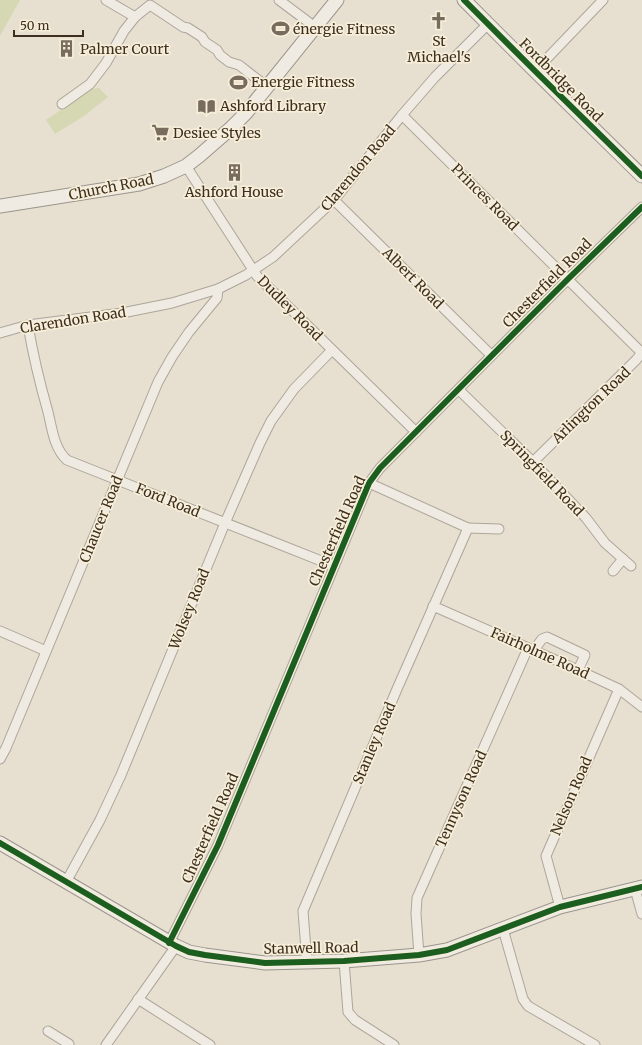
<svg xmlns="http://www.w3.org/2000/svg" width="642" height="1045" font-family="Merriweather,serif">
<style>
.green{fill:#d6d7b3}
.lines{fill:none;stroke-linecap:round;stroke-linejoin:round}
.street-casing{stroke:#ada599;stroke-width:11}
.secondary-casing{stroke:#9c958a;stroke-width:15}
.street{stroke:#efebe3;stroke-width:9}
.secondary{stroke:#efebe3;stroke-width:13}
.cycleway-casing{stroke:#f7eed8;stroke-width:8}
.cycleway{stroke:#1b5e20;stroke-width:6}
.labels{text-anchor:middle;stroke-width:3.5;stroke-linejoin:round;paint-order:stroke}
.poi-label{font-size:14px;fill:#3d2e20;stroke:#f7eed8;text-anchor:start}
.street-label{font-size:14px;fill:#3d2e20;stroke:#f7eed8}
</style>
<rect width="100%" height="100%" fill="#e7e0d1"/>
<g class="green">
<path d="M0 0H20L0 36Z"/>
<path d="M99 88 108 97 84 116 55 134 46 120 92 89Z"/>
</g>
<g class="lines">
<defs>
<g id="street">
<path d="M106 0 135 17"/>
<path d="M279 0 315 27"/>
<path d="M535 71 603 0"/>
<path d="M62 104 90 84 106 63 124 31 135 17 150 5 183 27 188 28 202 37 205 42 217 50 220 55 229 62 239 65 267 87"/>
<path d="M402 115 639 350 641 354 636 360 533 462"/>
<path d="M186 166 257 276 416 432"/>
<path d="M334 200 491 355"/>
<path d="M28 325C33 355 40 384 48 412 52 428 54 449 67 460L334 566"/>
<path d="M0 333 28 325 122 313 172 303 218 289 246 275 273 257 334 200 402 115 435 77 488 24"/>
<path d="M459 390 533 462 586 518 605 543 631 566"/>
<path d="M468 528 499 529"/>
<path d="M613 571 623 559"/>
<path d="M433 606 578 670 619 689 642 707"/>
<path d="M0 631 46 651"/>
<path d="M534 650 542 639 547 637 585 655 578 670"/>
<path d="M0 759 6 748 158 382 172 357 189 332 217 298 218 289"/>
<path d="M66 882 100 820 121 775 225 523 260 443 271 421 294 389 332 350"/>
<path d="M635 889 642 914"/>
<path d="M560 907 546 856 619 689"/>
<path d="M503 929 523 999 528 1006 595 1045"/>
<path d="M169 943 218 845 369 483 380 468 568 279 642 207"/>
<path d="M419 955 416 914 417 898 528 648"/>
<path d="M344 961 348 1012 355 1020 394 1045"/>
<path d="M307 963 303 911 397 689 468 528 369 483"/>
<path d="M138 999 210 1045"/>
<path d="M48 1031 69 1044"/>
<path d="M106 1045 176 946"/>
</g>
<g id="secondary">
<path d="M464 0 535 71 642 176"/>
<path d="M0 206 139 184 164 176 186 166 199 156 230 129 246 113 337 0"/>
<path d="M0 843 176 946 189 952 205 955 265 963 344 961 419 955 447 950 560 907 642 887"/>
</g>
</defs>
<use href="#street" class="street-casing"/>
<use href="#secondary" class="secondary-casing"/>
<use href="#street" class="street"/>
<use href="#secondary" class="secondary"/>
<defs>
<g id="cycleway">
<path d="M464 0 535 71 642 176"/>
<path d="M0 843 176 946 189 952 205 955 265 963 344 961 419 955 447 950 560 907 642 887"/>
<path d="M169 943 218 845 369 483 380 468 568 279 642 207"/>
</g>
</defs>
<use href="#cycleway" class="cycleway-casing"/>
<use href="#cycleway" class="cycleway"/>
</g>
<defs>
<symbol id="church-bare" viewBox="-9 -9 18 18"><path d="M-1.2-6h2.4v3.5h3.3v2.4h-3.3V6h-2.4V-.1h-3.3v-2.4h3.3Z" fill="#786c5e" stroke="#f7eed8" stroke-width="2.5" paint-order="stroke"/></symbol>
<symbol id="stadium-bare" viewBox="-9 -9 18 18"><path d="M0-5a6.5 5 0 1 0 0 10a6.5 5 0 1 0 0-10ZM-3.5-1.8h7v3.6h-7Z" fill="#786c5e" stroke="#f7eed8" stroke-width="2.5" paint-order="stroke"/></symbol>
<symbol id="building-bare" viewBox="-9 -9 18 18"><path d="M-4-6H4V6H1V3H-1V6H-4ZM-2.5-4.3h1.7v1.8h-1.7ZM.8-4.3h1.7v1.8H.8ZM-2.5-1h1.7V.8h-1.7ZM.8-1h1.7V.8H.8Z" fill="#786c5e" stroke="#f7eed8" stroke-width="2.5" paint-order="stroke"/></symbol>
<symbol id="library-bare" viewBox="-9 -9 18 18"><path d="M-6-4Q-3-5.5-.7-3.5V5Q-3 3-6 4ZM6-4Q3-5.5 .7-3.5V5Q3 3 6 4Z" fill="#786c5e" stroke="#f7eed8" stroke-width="2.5" paint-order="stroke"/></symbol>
<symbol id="supermarket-bare" viewBox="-9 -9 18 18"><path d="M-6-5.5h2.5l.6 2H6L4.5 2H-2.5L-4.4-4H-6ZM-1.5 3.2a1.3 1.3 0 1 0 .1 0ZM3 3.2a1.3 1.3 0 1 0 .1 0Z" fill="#786c5e" stroke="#f7eed8" stroke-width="2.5" paint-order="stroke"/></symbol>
</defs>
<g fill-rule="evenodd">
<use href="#church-bare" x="426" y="8" width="25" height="25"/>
<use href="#stadium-bare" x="268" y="16" width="25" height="25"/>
<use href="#building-bare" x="54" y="36" width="25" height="25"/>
<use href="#stadium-bare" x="226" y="70" width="25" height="25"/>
<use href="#library-bare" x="194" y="94" width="25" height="25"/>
<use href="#supermarket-bare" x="148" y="120" width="25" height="25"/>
<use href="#building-bare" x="222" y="160" width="25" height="25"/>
</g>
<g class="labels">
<g class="poi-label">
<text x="293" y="34">énergie Fitness</text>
<text x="439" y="46" text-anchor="middle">St<tspan x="439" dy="16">Michael's</tspan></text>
<text x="80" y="54">Palmer Court</text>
<text x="251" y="87">Energie Fitness</text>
<text x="220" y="111">Ashford Library</text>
<text x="173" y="138">Desiee Styles</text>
<text x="234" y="197" text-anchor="middle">Ashford House</text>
</g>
<g class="street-label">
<text transform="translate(561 80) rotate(45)" y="5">Fordbridge Road</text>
<text transform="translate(358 168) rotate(-50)" y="5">Clarendon Road</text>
<text transform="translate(111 187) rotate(-11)" y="5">Church Road</text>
<text transform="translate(485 197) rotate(45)" y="5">Princes Road</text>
<text transform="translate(413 278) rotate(45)" y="5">Albert Road</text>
<text transform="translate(547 283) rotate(-45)" y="5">Chesterfield Road</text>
<text transform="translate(290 308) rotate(45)" y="5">Dudley Road</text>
<text transform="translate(73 320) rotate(-9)" y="5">Clarendon Road</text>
<text transform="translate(591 405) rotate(-44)" y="5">Arlington Road</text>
<text transform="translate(542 473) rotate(46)" y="5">Springfield Road</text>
<text transform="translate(168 500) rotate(22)" y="5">Ford Road</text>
<text transform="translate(101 519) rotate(-68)" y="5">Chaucer Road</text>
<text transform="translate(337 531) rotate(-66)" y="5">Chesterfield Road</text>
<text transform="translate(189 609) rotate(-68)" y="5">Wolsey Road</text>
<text transform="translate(540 653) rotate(24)" y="5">Fairholme Road</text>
<text transform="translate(374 743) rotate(-67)" y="5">Stanley Road</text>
<text transform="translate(571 796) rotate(-67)" y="5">Nelson Road</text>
<text transform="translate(461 799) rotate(-66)" y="5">Tennyson Road</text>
<text transform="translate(210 828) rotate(-66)" y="5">Chesterfield Road</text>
<text transform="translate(311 948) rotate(-1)" y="5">Stanwell Road</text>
</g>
</g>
<path d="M14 30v6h69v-6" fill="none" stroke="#3d2e20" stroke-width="2"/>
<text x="20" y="30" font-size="12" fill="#3d2e20" stroke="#f7eed8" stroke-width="3" paint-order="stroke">50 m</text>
</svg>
